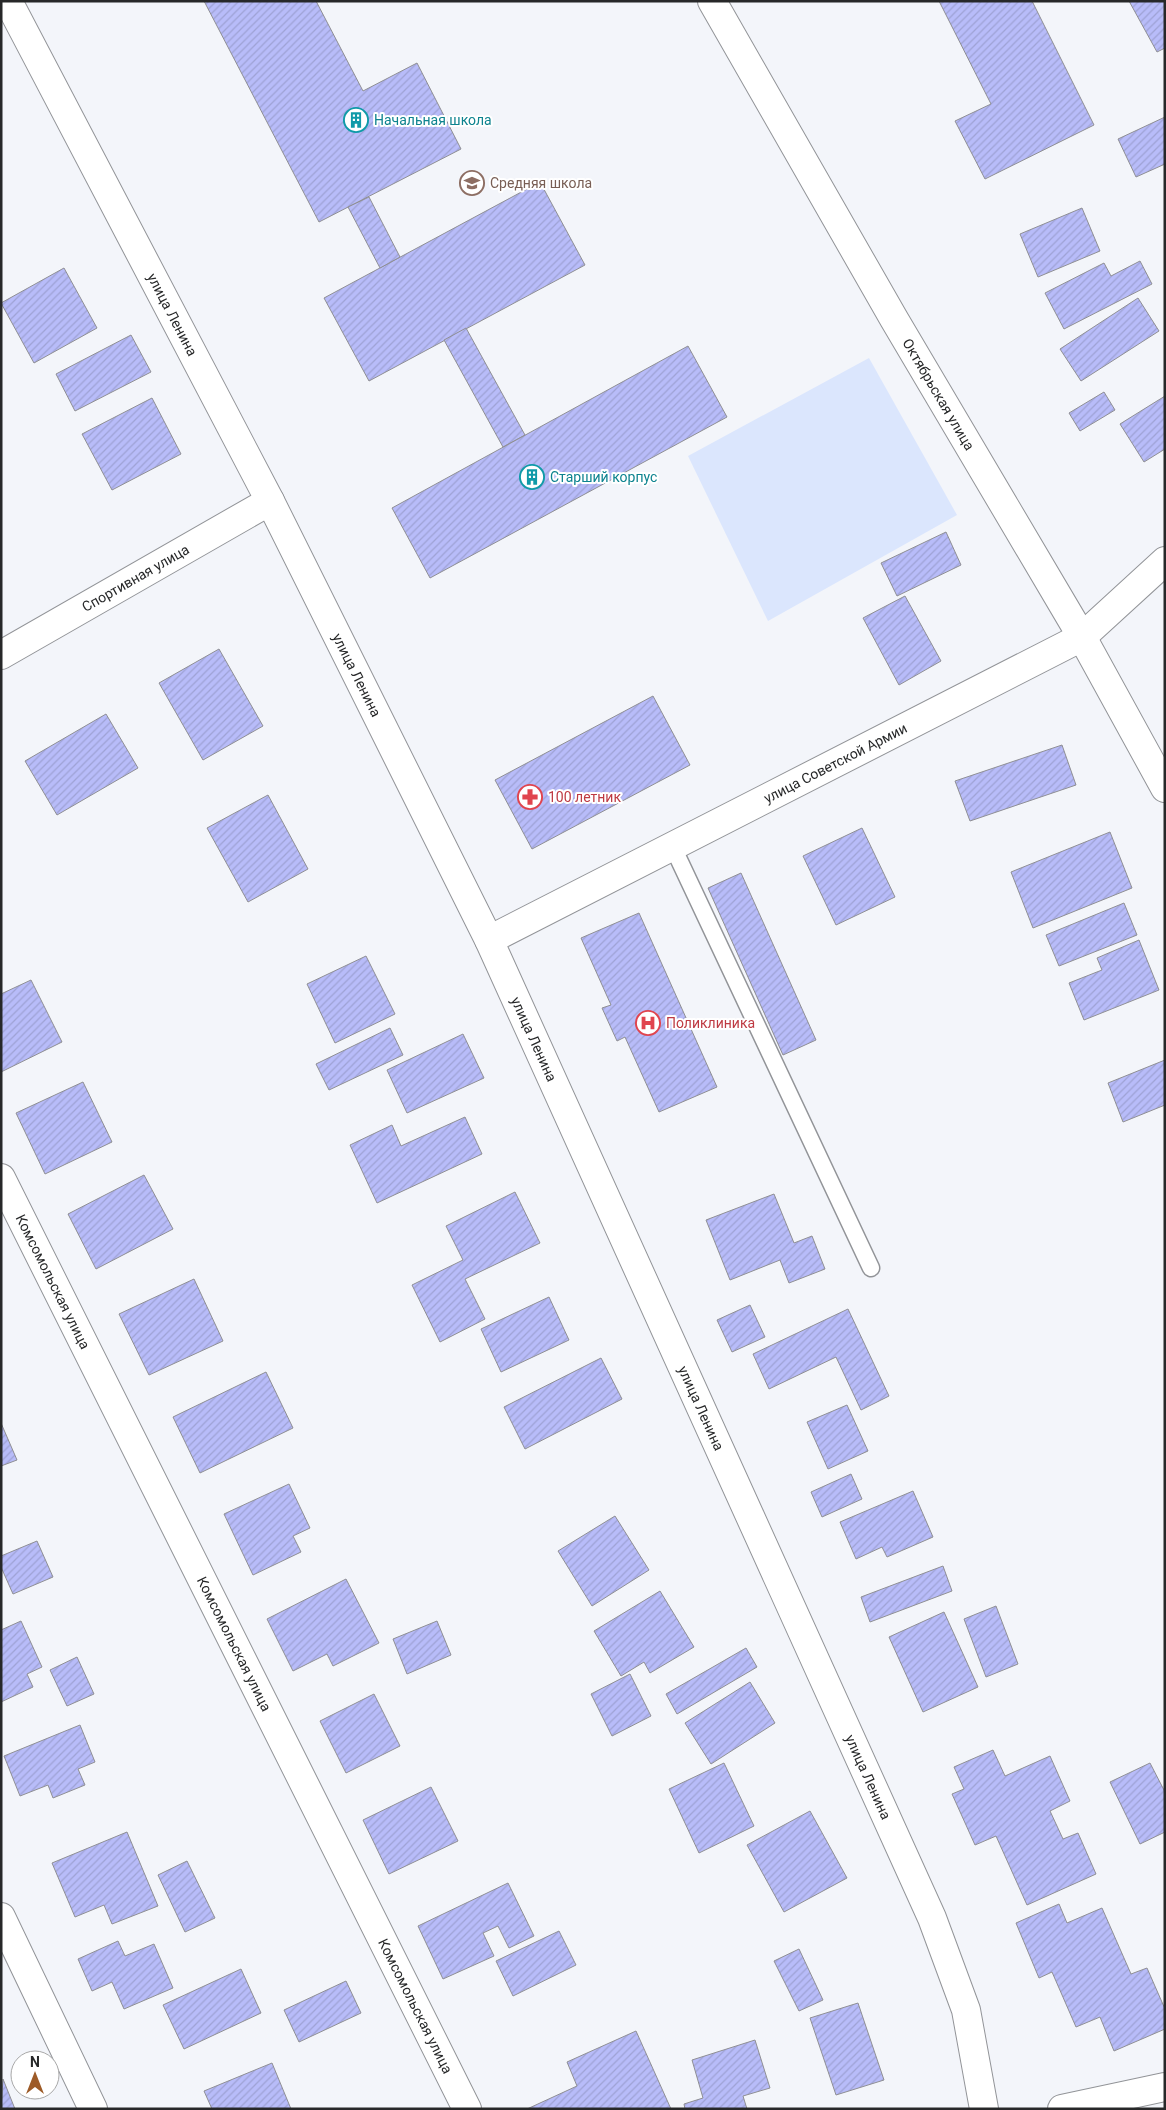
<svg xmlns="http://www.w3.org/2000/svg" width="1166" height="2110" font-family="Roboto,sans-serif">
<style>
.green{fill:#dbe6fd}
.building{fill:url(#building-hatch);stroke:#8f8f94}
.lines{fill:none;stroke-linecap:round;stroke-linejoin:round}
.service-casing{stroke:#929498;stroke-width:19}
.minor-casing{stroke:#929498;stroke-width:30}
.tertiary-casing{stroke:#929498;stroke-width:30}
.service{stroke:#fff;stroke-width:16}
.minor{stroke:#fff;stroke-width:28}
.tertiary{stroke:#fff;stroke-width:28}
.labels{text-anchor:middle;stroke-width:4;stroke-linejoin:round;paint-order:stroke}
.culture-label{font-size:14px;fill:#0d838f;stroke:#fff;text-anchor:start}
.education-label{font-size:14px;fill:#785e54;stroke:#fff;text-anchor:start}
.street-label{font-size:14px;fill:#272829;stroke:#fff}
.health-label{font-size:14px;fill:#be3a42;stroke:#fff;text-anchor:start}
</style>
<defs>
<pattern id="building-hatch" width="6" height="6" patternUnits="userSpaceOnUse" patternTransform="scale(1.25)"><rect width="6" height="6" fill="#b8bcf9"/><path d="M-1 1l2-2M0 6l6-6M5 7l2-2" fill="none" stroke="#9ea2d5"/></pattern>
</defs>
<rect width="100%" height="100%" fill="#f3f5fa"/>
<path class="green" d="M869 358 957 515 768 621 688 456Z"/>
<g class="building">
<path d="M204 1H316L363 91 417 63 461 149 319 222Z"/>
<path d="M939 1H1032L1094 125 985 179 955 121 991 104Z"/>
<path d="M1129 1H1165V48L1157 52Z"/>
<path d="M1165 117V164L1136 177 1118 139Z"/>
<path d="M540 182 585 265 369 381 324 298Z"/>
<path d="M369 197 400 257 380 268 348 207Z"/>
<path d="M1082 208 1100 251 1038 277 1020 234Z"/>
<path d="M1140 261 1152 284 1064 329 1045 293 1104 263 1111 276Z"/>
<path d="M64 268 97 328 34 363 1 303Z"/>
<path d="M1138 298 1159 331 1081 381 1060 349Z"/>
<path d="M466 328 525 435 503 447 444 340Z"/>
<path d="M131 335 151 372 75 411 56 374Z"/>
<path d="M688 346 727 417 430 578 392 508Z"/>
<path d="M1104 392 1115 410 1080 431 1069 413Z"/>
<path d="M1165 396V449L1144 462 1120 424Z"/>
<path d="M152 398 181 454 112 490 82 434Z"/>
<path d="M946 532 961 565 897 596 881 563Z"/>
<path d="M905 596 941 661 899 685 863 618Z"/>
<path d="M219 649 263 726 203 760 159 683Z"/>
<path d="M653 696 690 765 532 849 495 780Z"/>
<path d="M106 714 138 768 57 815 25 761Z"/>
<path d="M1062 745 1076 785 970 821 955 781Z"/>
<path d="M268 795 308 869 248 902 207 828Z"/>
<path d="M862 828 895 897 836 925 803 856Z"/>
<path d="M1110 832 1132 888 1033 928 1011 872Z"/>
<path d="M741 873 816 1040 783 1055 708 888Z"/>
<path d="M1124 903 1137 935 1059 966 1046 935Z"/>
<path d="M639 913 717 1087 659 1112 625 1037 617 1041 602 1008 611 1005 581 938Z"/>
<path d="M1139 940 1159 990 1084 1020 1069 983 1102 970 1097 958Z"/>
<path d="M366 956 395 1014 335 1043 307 984Z"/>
<path d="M31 980 62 1042 1 1072V994Z"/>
<path d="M390 1028 403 1055 329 1090 316 1064Z"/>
<path d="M463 1034 484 1078 407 1113 387 1070Z"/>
<path d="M1165 1060V1105L1123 1122 1108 1083Z"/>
<path d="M83 1082 112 1142 45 1174 16 1113Z"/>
<path d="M465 1117 482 1154 377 1203 350 1145 392 1125 401 1146Z"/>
<path d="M144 1175 173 1229 96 1269 68 1214Z"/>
<path d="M515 1192 540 1243 465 1279 485 1319 440 1342 412 1285 463 1260 446 1226Z"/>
<path d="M774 1194 794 1243 812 1236 825 1269 789 1283 780 1260 730 1280 706 1220Z"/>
<path d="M194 1279 223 1341 149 1375 119 1314Z"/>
<path d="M549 1297 569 1340 501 1372 481 1329Z"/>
<path d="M750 1305 765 1337 732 1352 717 1320Z"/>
<path d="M848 1309 889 1396 861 1410 836 1357 769 1389 753 1354Z"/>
<path d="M601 1358 622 1399 525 1449 504 1407Z"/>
<path d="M266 1372 293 1428 200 1473 173 1417Z"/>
<path d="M847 1405 868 1451 828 1469 807 1422Z"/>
<path d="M1 1423 17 1460 1 1466Z"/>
<path d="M851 1474 862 1499 822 1517 811 1492Z"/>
<path d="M289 1484 310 1528 293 1536 301 1552 253 1575 224 1514Z"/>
<path d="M913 1491 933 1537 887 1557 882 1547 856 1559 840 1522Z"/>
<path d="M615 1516 649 1570 592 1606 558 1551Z"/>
<path d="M37 1541 53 1577 13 1594 1 1567V1556Z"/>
<path d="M943 1566 952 1591 870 1622 861 1597Z"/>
<path d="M346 1579 379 1643 333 1666 327 1654 293 1671 267 1619Z"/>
<path d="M660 1591 694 1647 650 1673 644 1662 621 1676 594 1631Z"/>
<path d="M996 1606 1018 1664 986 1677 964 1619Z"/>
<path d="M944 1612 978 1687 923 1712 889 1637Z"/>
<path d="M21 1621 42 1667 27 1674 33 1687 1 1702V1630Z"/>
<path d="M437 1621 451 1655 407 1674 393 1639Z"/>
<path d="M746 1648 757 1667 677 1714 666 1694Z"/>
<path d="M77 1657 94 1694 67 1706 50 1670Z"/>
<path d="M630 1674 651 1716 612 1736 591 1694Z"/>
<path d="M750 1682 775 1723 711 1764 685 1723Z"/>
<path d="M374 1694 400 1746 346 1773 320 1721Z"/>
<path d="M80 1725 95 1762 78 1769 85 1785 53 1798 48 1785 20 1796 4 1756Z"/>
<path d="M993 1750 1005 1776 1050 1756 1070 1801 1050 1811 1063 1839 1078 1833 1096 1874 1027 1905 996 1836 975 1845 952 1794 964 1789 954 1767Z"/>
<path d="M724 1763 754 1826 699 1853 669 1789Z"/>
<path d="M1150 1763 1165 1792V1832L1140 1844 1110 1782Z"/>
<path d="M431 1787 458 1841 389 1874 363 1820Z"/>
<path d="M810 1811 847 1878 784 1912 747 1845Z"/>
<path d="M127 1832 158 1906 112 1924 104 1905 75 1917 52 1863Z"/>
<path d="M187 1861 215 1918 185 1932 158 1875Z"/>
<path d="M508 1883 534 1936 509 1948 498 1926 483 1933 494 1956 443 1979 418 1926Z"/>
<path d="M1059 1904 1067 1923 1102 1908 1131 1974 1147 1968 1165 2009V2029L1114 2051 1100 2017 1076 2027 1052 1972 1039 1978 1016 1923Z"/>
<path d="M559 1931 576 1965 513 1996 496 1961Z"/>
<path d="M118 1941 125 1956 154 1944 173 1988 124 2009 112 1982 92 1991 78 1959Z"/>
<path d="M799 1949 823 2000 799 2011 774 1961Z"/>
<path d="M241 1969 261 2013 184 2049 163 2005Z"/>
<path d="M346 1981 361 2013 299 2042 284 2010Z"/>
<path d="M858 2003 884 2080 836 2095 810 2018Z"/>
<path d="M636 2031 671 2109H527L577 2086 567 2062Z"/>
<path d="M755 2040 770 2088 743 2096 747 2109H685L684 2104 703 2098 692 2060Z"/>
<path d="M272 2063 291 2109H212L204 2091Z"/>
<path d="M3 2079 15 2109H1Z"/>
</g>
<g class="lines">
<defs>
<path id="service" d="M672 845 871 1268"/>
<g id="minor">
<path id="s1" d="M8 1 270 501 489 940 932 1918 966 2010 984 2109"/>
<path id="s2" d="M1 655 270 501"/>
<path id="s3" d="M489 940 1082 637 1165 561"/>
<path id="s4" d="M1 1178 467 2109"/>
<path d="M1 1917 93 2109"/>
<path d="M1062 2109 1165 2087"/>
</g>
<g id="tertiary">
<path id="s5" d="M712 1 894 319 1082 637 1165 788"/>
</g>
</defs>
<use href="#service" class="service-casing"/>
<use href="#minor" class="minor-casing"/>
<use href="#tertiary" class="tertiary-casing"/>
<use href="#service" class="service"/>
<use href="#minor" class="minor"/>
<use href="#tertiary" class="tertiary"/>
</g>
<defs>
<symbol id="building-ring" viewBox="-11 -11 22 22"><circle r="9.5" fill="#fff" stroke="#0f9aa8" stroke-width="1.5"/><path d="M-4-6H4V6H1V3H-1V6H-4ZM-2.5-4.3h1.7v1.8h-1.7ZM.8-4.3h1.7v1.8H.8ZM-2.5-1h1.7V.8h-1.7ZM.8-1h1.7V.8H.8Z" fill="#0f9aa8"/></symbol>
<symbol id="school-ring" viewBox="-11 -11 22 22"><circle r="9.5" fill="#fff" stroke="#8d6e63" stroke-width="1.5"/><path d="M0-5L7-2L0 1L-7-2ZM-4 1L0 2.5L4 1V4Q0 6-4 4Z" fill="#8d6e63"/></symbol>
<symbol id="pharmacy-ring" viewBox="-11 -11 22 22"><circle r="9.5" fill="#fff" stroke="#e0444e" stroke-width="1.5"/><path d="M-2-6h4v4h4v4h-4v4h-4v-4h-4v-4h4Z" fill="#e0444e"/></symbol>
<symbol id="hospital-ring" viewBox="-11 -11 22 22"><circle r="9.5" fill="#fff" stroke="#e0444e" stroke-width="1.5"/><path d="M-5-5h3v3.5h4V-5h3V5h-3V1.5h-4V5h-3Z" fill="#e0444e"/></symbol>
</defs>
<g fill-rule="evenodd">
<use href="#building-ring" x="342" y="106" width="28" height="28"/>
<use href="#school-ring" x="458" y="169" width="28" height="28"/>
<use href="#building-ring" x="518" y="463" width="28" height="28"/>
<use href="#pharmacy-ring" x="516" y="783" width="28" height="28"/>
<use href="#hospital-ring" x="634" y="1009" width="28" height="28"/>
</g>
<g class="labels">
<g class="culture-label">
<text x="374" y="125">Начальная школа</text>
<text x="550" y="482">Старший корпус</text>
</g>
<g class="education-label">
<text x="490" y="188">Средняя школа</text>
</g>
<g class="street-label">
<text dy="5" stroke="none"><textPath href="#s1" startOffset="354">улица Ленина</textPath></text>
<text dy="5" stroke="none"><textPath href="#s5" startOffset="454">Октябрьская улица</textPath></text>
<text dy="5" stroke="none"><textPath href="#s2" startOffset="155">Спортивная улица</textPath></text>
<text dy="5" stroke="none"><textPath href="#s1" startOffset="759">улица Ленина</textPath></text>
<text dy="5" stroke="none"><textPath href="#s3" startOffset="389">улица Советской Армии</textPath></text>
<text dy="5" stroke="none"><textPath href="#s1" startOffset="1164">улица Ленина</textPath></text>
<text dy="5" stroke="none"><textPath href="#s4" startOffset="116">Комсомольская улица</textPath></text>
<text dy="5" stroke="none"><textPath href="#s1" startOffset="1569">улица Ленина</textPath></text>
<text dy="5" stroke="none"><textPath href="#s4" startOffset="521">Комсомольская улица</textPath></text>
<text dy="5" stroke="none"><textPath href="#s1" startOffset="1974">улица Ленина</textPath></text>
<text dy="5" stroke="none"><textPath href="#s4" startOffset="926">Комсомольская улица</textPath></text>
</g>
<g class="health-label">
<text x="548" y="802">100 летник</text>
<text x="666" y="1028">Поликлиника</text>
</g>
</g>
<rect width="1166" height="2110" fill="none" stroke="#272829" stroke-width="5"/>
<g transform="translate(35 2075)"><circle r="24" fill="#ffffff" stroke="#a9a9a9"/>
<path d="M0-4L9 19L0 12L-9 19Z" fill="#9d5b28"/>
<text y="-8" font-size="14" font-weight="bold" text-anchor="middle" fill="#272829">N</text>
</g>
</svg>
